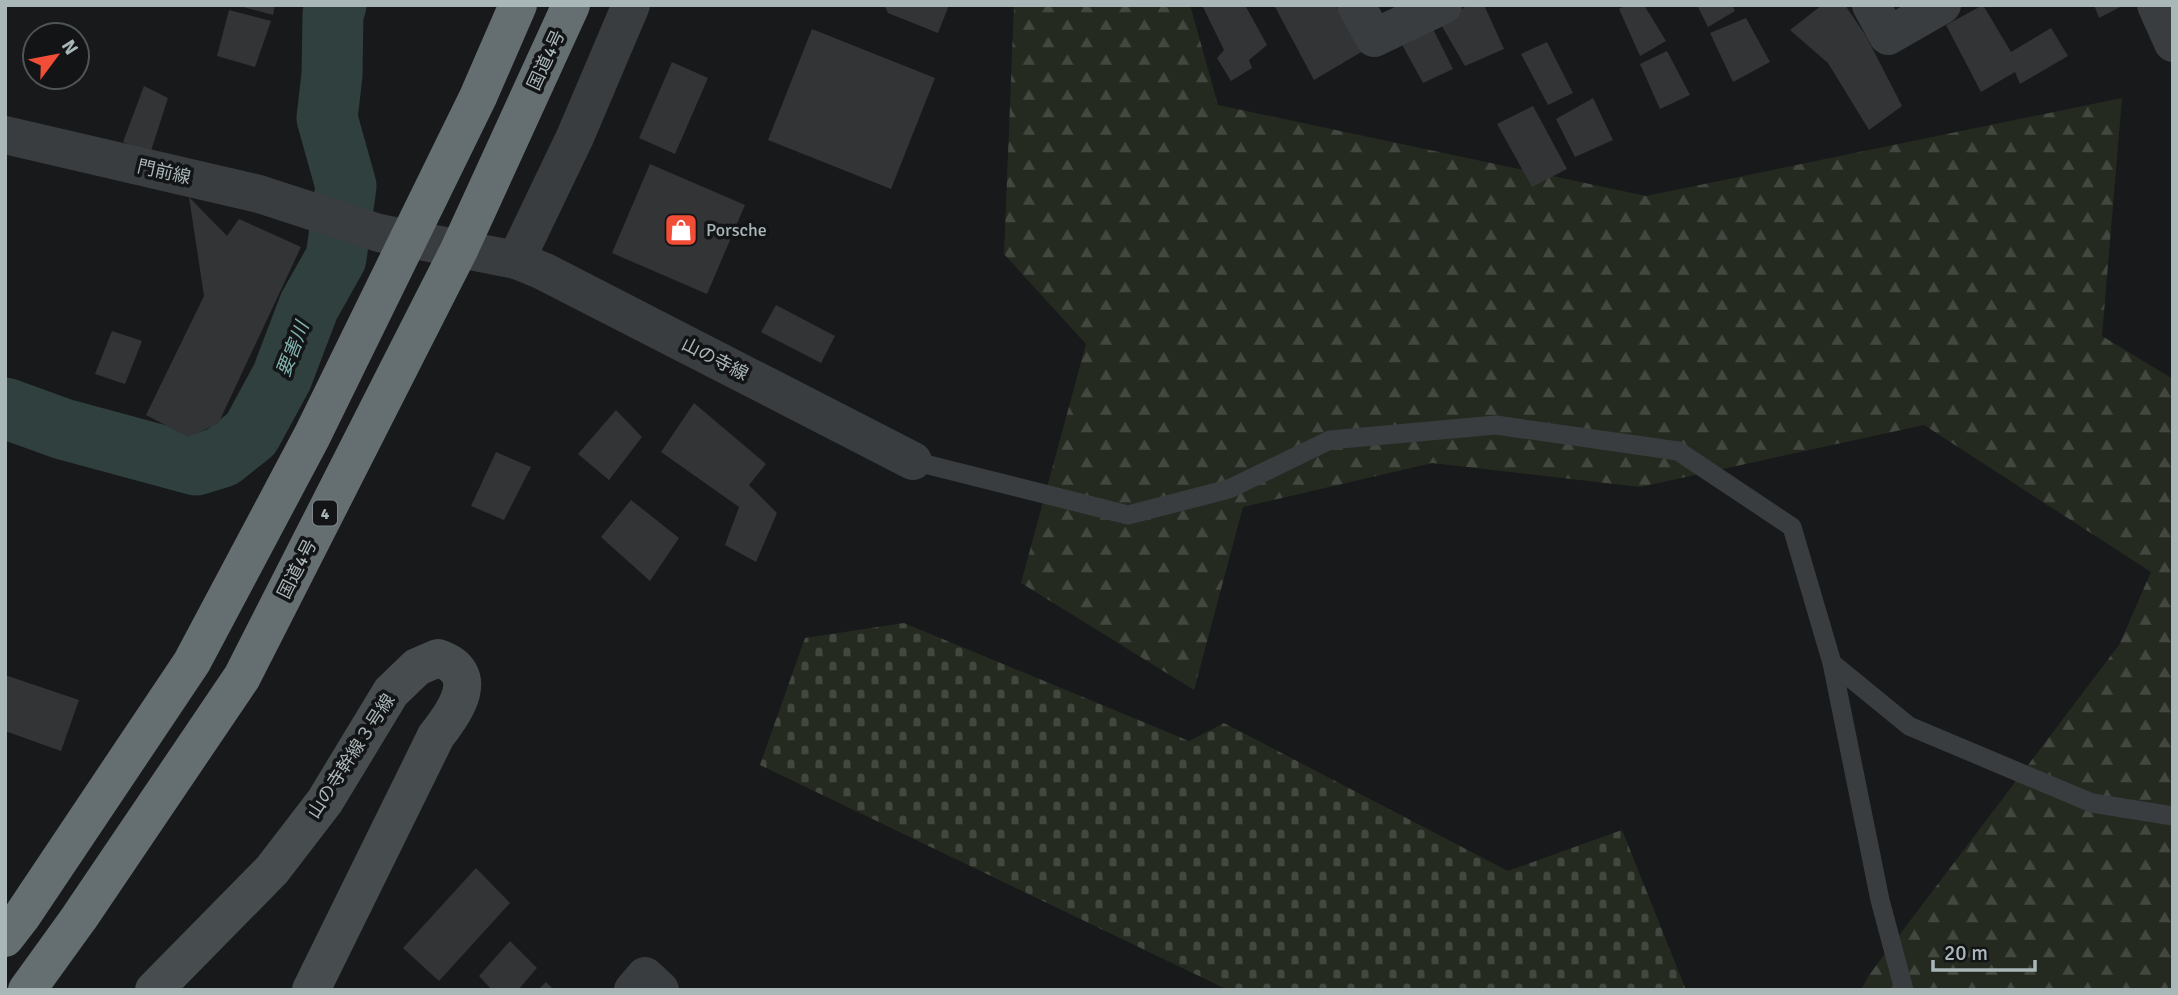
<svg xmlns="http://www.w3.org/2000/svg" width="2178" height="995" font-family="Signika,'Noto Sans JP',sans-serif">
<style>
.forest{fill:url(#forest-firs)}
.cemetery{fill:url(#cemetery-stones)}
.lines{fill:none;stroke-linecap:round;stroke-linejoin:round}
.river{stroke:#2f403e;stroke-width:61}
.building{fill:#333436}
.lane{stroke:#393d3f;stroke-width:19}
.street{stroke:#393d3f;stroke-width:38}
.secondary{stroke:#474d4f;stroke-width:38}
.highway{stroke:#656e70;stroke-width:38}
.labels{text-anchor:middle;stroke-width:7;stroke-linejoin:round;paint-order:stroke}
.shield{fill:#131415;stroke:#7d8688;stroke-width:2}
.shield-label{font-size:16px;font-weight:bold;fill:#aab7b9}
.street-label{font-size:18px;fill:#aab7b9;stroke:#131415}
.poi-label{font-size:18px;fill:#aab7b9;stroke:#131415;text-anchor:start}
.water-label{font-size:19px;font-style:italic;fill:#81b4b0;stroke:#131415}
</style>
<defs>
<pattern id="forest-firs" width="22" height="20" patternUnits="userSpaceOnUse" patternTransform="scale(1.75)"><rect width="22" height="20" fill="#252a21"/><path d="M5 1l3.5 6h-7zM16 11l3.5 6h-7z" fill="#42473f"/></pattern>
<pattern id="cemetery-stones" width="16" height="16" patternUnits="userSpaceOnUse" patternTransform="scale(1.75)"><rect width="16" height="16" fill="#252a21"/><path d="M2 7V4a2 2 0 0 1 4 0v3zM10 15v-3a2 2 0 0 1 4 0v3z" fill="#42473f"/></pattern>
</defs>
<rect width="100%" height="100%" fill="#18191a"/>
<path class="forest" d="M1014 5H1190L1218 105 1646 196 2122 98 2102 336 2173 379V990H1861L1869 975 2119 645 2151 572 1924 425 1640 487 1432 463 1243 507 1194 690 1021 583 1086 344 1004 254Z"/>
<path class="cemetery" d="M904 623 1189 741 1224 723 1508 871 1622 830 1686 990H1228L760 765 805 638Z"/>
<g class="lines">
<path class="river" d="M5 408 63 429 196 465 222 457 251 434 282 377 309 306 336 258 346 186 327 118 332 75 333 14 336 5"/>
</g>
<g class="building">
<path d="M236 5H275L273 15Z"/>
<path d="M884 5H949L938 33 888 13Z"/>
<path d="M1206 5H1245L1267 45 1249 60 1252 68 1231 81 1217 58 1224 50 1203 7Z"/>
<path d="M1274 5H1335L1363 51 1314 80Z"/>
<path d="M1469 5H1484L1504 49 1465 66 1439 21Z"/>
<path d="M1626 5H1644L1666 41 1640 56 1619 9Z"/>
<path d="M1697 5H1732L1735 11 1708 27Z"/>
<path d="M1822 5H1845L1866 36 1902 106 1869 130 1828 63 1790 30Z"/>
<path d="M1983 5 2011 52 2051 28 2068 56 2020 84 2015 72 1981 92 1946 25Z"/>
<path d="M2094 5H2124L2099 18Z"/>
<path d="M229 10 271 21 255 67 217 56Z"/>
<path d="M1746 18 1770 62 1733 82 1710 33Z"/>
<path d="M1430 23 1453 69 1423 83 1399 39Z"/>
<path d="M812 29 935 78 891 189 768 140Z"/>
<path d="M1547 42 1573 93 1548 105 1521 54Z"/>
<path d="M1667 51 1690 95 1660 109 1640 64Z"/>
<path d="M672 62 708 78 675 154 639 138Z"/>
<path d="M144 86 168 98 150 154 123 142Z"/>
<path d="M1593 98 1613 140 1575 157 1556 119Z"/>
<path d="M1533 106 1567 169 1532 187 1497 124Z"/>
<path d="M650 164 745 205 707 294 612 253Z"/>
<path d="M189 197 227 236 239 219 301 247 218 424 188 437 146 415 204 296Z"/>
<path d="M776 305 835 336 821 363 761 332Z"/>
<path d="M112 331 142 341 125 384 95 374Z"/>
<path d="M694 403 766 464 749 485 777 513 756 562 725 545 739 507 661 452Z"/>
<path d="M616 410 642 437 609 480 578 454Z"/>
<path d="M496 452 531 467 504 520 471 506Z"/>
<path d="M631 500 679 538 650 581 601 537Z"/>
<path d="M5 675 79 700 61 751 5 731Z"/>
<path d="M476 868 510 903 439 981 403 948Z"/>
<path d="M510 941 537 968 518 990H492L479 976Z"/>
<path d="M546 982 554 990H538Z"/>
</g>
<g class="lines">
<g class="lane">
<path d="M913 461 1128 515 1229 489 1330 440 1496 425 1678 451 1792 527 1832 663 1880 900 1904 990"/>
<path d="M1832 663 1909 726 2092 803 2173 816"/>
</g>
<g class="street">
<path d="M1356 5 1374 38 1443 5"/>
<path d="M1871 5 1888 36 1942 5"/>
<path d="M2156 5 2173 43"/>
<path d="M5 135 259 194 379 233 516 260 575 137 631 5"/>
<path d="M516 260 543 271 913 461"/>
<path d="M633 990 645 976 660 990"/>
</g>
<path class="secondary" d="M154 990 272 870 325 801 391 692 417 667 438 658C483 673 455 712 436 736L311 990"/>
<g class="highway">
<path d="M5 938 22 916 192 662 312 436 478 97 518 5"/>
<path d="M27 990 79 918 242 677 459 250 571 5"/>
</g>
</g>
<defs>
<symbol id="shop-square" viewBox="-11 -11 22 22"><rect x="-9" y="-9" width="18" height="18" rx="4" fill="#f24e37" stroke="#131415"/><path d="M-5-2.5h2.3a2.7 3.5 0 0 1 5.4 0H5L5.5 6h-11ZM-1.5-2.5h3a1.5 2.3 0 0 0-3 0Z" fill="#fff"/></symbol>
</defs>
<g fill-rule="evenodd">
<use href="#shop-square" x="662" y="211" width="38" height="38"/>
</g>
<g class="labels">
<rect class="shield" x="313" y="500.5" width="24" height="25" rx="5"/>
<g class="shield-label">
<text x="325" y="519">4</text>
</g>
<g class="street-label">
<text transform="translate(546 60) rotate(-65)" y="6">国道4号</text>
<text transform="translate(164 172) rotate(13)" y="6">門前線</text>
<text transform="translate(715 359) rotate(27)" y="6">山の寺線</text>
<text transform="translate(297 569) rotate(-63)" y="6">国道4号</text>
<text transform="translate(351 756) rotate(-57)" y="6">山の寺幹線３号線</text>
</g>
<g class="poi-label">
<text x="706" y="236">Porsche</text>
</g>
<g class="water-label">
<text transform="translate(292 349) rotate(-69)" y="7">要害川</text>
</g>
</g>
<rect width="2178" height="995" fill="none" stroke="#aab7b9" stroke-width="14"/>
<g transform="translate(56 56) rotate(58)"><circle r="33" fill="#131415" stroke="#4f5557" stroke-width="2"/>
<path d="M0-5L12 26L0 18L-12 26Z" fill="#f24e37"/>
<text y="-10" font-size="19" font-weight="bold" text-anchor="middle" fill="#aab7b9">N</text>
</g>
<path d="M1933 960v10h102v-10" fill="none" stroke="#aab7b9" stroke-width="3.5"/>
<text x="1944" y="960" font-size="21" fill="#aab7b9" stroke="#131415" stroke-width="5" paint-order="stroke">20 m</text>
</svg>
